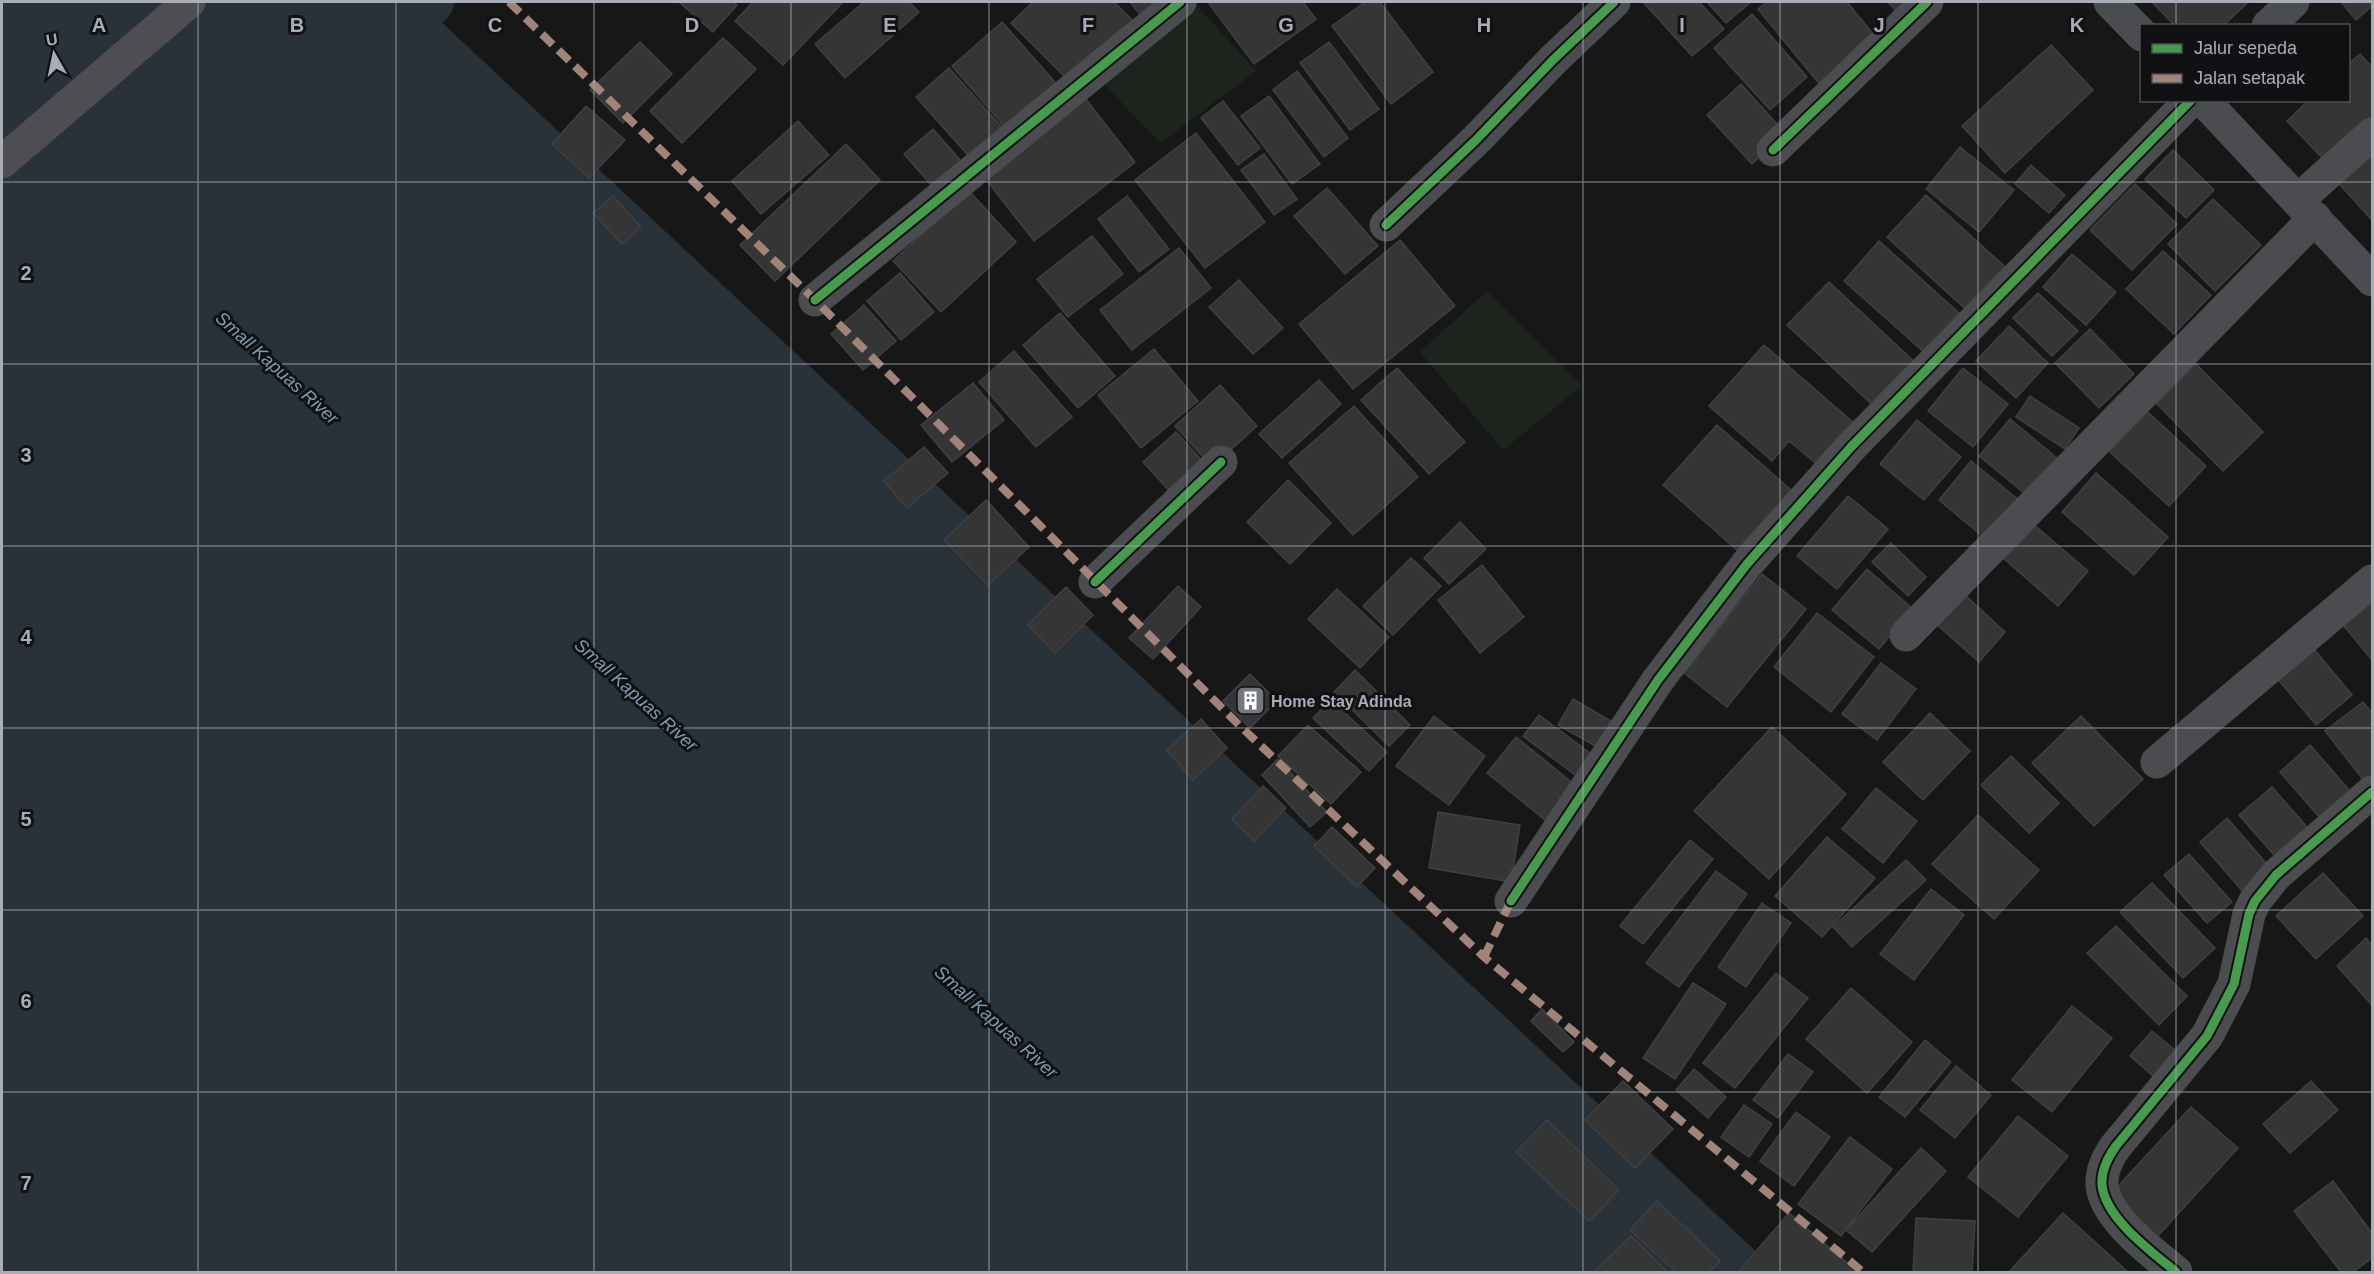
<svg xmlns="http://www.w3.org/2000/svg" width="2374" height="1274" font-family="Arial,sans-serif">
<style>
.green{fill:#1d241e}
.water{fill:#2a3239}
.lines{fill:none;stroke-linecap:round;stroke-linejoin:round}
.canal{stroke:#2a3239;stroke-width:44}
.building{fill:#353536;stroke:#3f4043;stroke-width:1.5}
.minor{stroke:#4b4c50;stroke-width:33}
.trunk{stroke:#4e4e52;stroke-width:33}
.quiet{stroke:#a18479;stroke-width:8;stroke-dasharray:15 8;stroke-linecap:butt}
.cycleway-casing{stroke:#111113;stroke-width:13}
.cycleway{stroke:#469c4c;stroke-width:9}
.grid{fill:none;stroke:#a8adb8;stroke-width:1.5;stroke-opacity:0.55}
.labels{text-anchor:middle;stroke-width:6;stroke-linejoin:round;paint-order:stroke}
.poi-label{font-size:16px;font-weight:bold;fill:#a8adb8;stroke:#111113;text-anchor:start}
.water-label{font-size:18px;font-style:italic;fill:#7f9bb3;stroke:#111113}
.grid-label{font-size:20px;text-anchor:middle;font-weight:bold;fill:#a8adb8;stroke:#111113;stroke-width:6;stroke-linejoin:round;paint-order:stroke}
</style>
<rect width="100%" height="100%" fill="#171717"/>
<g class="green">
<path d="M1194 2 1256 71 1160 143 1098 78Z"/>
<path d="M1487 291 1582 386 1503 450 1420 352Z"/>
</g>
<path class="water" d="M2 2H420L1778 1272H2Z"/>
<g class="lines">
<path class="canal" d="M426 7 432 2"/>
</g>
<g class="building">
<path d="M679 2H733L737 5 713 32Z"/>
<path d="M753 2H843L783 65 735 21Z"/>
<path d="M864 2H909L919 12 845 78 815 44Z"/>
<path d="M1033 2H1114L1134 22 1071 83 1011 23Z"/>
<path d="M1130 2H1164L1143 18Z"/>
<path d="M1208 2H1303L1316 19 1254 64Z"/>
<path d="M1365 2H1380L1433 72 1391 104 1332 26Z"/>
<path d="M1643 2H1699L1724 29 1692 56Z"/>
<path d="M1707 2H1751L1726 23Z"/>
<path d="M1767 2H1847L1878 40 1821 86 1758 9Z"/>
<path d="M1888 2H1913L1899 14Z"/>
<path d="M2152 2H2248L2223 26H2175Z"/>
<path d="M2341 2H2371L2372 6 2356 20Z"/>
<path d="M1752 14 1807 77 1770 110 1714 48Z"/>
<path d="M1002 22 1061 89 1010 133 952 66Z"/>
<path d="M723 38 756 69 682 143 650 111Z"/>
<path d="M640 42 672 74 623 123 590 90Z"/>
<path d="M1329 42 1379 109 1350 130 1300 63Z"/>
<path d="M2051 45 2093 90 2005 173 1962 126Z"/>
<path d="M2360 54 2372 67V120L2327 163 2287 121 2309 100H2348V64Z"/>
<path d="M949 68 1008 134 975 163 916 97Z"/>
<path d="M1297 71 1348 138 1324 157 1273 90Z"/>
<path d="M1741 84 1785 133 1752 164 1707 115Z"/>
<path d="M1081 93 1135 162 1034 241 980 172Z"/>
<path d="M1269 96 1320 164 1292 184 1241 116Z"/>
<path d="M1223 101 1260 148 1238 165 1201 118Z"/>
<path d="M586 106 625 140 589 178 552 144Z"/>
<path d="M798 121 829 155 761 214 732 181Z"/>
<path d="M933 129 968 169 939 194 904 154Z"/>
<path d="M1196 133 1265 222 1205 268 1135 180Z"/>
<path d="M2372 139V220L2332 176Z"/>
<path d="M846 144 880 180 775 281 740 245Z"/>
<path d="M1960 147 2014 190 1979 232 1926 189Z"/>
<path d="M2173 150 2214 190 2186 218 2145 179Z"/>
<path d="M1264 154 1297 199 1274 215 1241 170Z"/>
<path d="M2031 165 2065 195 2049 213 2015 184Z"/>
<path d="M2135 184 2177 224 2132 270 2090 230Z"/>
<path d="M1327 188 1378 246 1345 274 1294 216Z"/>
<path d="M969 191 1016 242 941 312 893 261Z"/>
<path d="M1926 195 2014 275 1975 318 1887 237Z"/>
<path d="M613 196 641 227 622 244 593 213Z"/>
<path d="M1127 196 1169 249 1139 272 1098 219Z"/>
<path d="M2213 199 2261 245 2215 291 2168 244Z"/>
<path d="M1092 236 1123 274 1068 317 1037 279Z"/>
<path d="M1400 240 1455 306 1353 389 1299 324Z"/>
<path d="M1879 241 1969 322 1934 361 1844 281Z"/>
<path d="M1179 248 1211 288 1132 350 1100 310Z"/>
<path d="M2163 251 2211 295 2174 334 2126 289Z"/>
<path d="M2072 254 2116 292 2086 325 2043 287Z"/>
<path d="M900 273 934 312 901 340 867 301Z"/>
<path d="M1239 280 1283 328 1253 354 1209 307Z"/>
<path d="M1829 282 1921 368 1880 412 1787 325Z"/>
<path d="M2038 293 2078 331 2052 356 2013 318Z"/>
<path d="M864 305 896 341 863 370 831 334Z"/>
<path d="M1060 313 1115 376 1078 408 1023 345Z"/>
<path d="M2009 326 2048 363 2016 398 1976 361Z"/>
<path d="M2090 329 2134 374 2099 408 2055 363Z"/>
<path d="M1764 345 1854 423 1817 464 1789 441 1772 461 1709 406Z"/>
<path d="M1154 349 1198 401 1141 448 1098 395Z"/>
<path d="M1014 351 1072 417 1036 447 979 382Z"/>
<path d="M2196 364 2263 432 2223 471 2156 403Z"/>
<path d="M1397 368 1465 442 1429 474 1361 400Z"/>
<path d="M1963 368 2008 404 1973 447 1928 411Z"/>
<path d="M1319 380 1341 404 1282 458 1259 434Z"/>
<path d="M973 383 1004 420 952 462 921 425Z"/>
<path d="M1220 385 1257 426 1212 467 1175 426Z"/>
<path d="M2030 396 2079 428 2065 449 2016 417Z"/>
<path d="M2139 404 2206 466 2169 506 2102 445Z"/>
<path d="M1354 406 1418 477 1353 535 1289 463Z"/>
<path d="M2010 419 2058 459 2028 496 1979 456Z"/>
<path d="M1917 420 1961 457 1924 500 1880 464Z"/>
<path d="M1717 425 1791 490 1737 550 1663 485Z"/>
<path d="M1176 432 1208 467 1175 497 1143 462Z"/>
<path d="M924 447 948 473 907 508 884 481Z"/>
<path d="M1971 461 2019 500 1987 540 1939 500Z"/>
<path d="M2096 473 2168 537 2134 575 2062 512Z"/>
<path d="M1288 480 1331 523 1290 564 1247 522Z"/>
<path d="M1848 496 1888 529 1837 589 1797 556Z"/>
<path d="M986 500 1029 547 988 585 944 540Z"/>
<path d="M1460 522 1486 549 1449 584 1424 558Z"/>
<path d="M2033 524 2088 571 2058 606 2003 558Z"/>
<path d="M1891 543 1926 577 1908 596 1872 562Z"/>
<path d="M1411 558 1441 586 1393 635 1363 606Z"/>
<path d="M1482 565 1524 617 1480 653 1438 600Z"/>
<path d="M1867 569 1913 609 1879 649 1832 610Z"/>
<path d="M1762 574 1806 609 1727 707 1684 673Z"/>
<path d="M1178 586 1201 607 1153 659 1129 638Z"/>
<path d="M1066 587 1093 615 1055 653 1028 625Z"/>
<path d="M1337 589 1389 637 1360 668 1308 619Z"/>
<path d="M1963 593 2005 632 1979 662 1935 623Z"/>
<path d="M2372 593V660L2339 620Z"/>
<path d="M1817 613 1874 657 1831 712 1774 667Z"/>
<path d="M2308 642 2352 695 2316 725 2272 672Z"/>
<path d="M1881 663 1916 689 1877 740 1842 714Z"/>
<path d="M1355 670 1410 725 1389 746 1334 692Z"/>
<path d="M1250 674 1277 701 1250 728 1223 701Z"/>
<path d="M1573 699 1621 727 1606 752 1558 725Z"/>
<path d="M1331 700 1387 752 1369 771 1313 718Z"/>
<path d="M2363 702 2372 713V785L2369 787 2325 731Z"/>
<path d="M1930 713 1970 751 1923 800 1883 762Z"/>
<path d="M1539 715 1598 759 1582 780 1523 736Z"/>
<path d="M1434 716 1485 756 1449 805 1396 766Z"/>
<path d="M2081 716 2143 779 2094 826 2032 763Z"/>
<path d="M1201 719 1227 748 1193 780 1167 750Z"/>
<path d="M1308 725 1361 772 1331 804 1278 756Z"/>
<path d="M1772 727 1846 794 1769 879 1694 811Z"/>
<path d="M1516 737 1574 784 1545 820 1487 773Z"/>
<path d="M2310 745 2358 800 2328 827 2280 772Z"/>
<path d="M2011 756 2059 803 2029 833 1981 785Z"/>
<path d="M1278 759 1327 812 1310 827 1262 775Z"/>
<path d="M1263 786 1286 808 1254 841 1232 819Z"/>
<path d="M2272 787 2315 836 2282 864 2239 815Z"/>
<path d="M1876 788 1917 821 1883 863 1842 829Z"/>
<path d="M1438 812 1520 825 1511 882 1429 868Z"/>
<path d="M1978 815 2039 870 1994 919 1932 864Z"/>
<path d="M2227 818 2272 870 2244 893 2200 842Z"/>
<path d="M1332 827 1375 868 1357 887 1314 846Z"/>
<path d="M1827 837 1875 878 1822 937 1775 896Z"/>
<path d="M1690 840 1713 859 1643 944 1620 926Z"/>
<path d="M2189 854 2232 902 2207 923 2164 875Z"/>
<path d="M1906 860 1926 880 1852 947 1833 927Z"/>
<path d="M1716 871 1747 894 1679 987 1646 963Z"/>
<path d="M2323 873 2363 916 2316 959 2276 916Z"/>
<path d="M2152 883 2215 948 2183 978 2120 912Z"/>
<path d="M1931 889 1964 915 1914 980 1880 954Z"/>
<path d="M1762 903 1791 923 1746 987 1718 967Z"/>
<path d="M2116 926 2187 996 2159 1025 2087 953Z"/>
<path d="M2366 938 2372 945V1005L2337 966Z"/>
<path d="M1776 973 1808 998 1735 1088 1703 1063Z"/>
<path d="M1693 983 1726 1004 1675 1079 1643 1058Z"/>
<path d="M1851 988 1912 1042 1867 1093 1806 1039Z"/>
<path d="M2072 1006 2112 1038 2052 1112 2012 1080Z"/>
<path d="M1542 1009 1574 1042 1563 1052 1531 1021Z"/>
<path d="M2152 1031 2176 1051 2153 1076 2130 1056Z"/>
<path d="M1925 1040 1951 1062 1905 1117 1879 1097Z"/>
<path d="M1788 1054 1813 1072 1778 1118 1753 1100Z"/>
<path d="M1956 1066 1991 1095 1955 1138 1920 1110Z"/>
<path d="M1694 1069 1726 1097 1708 1118 1676 1090Z"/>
<path d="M1623 1081 1673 1129 1635 1168 1585 1120Z"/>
<path d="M2311 1081 2338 1110 2290 1153 2263 1124Z"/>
<path d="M1744 1105 1772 1124 1749 1157 1721 1137Z"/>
<path d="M2191 1107 2238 1148 2157 1237 2110 1195Z"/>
<path d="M1796 1112 1830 1137 1794 1186 1760 1161Z"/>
<path d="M2018 1116 2068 1156 2018 1217 1968 1177Z"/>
<path d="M1547 1120 1619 1190 1589 1221 1516 1152Z"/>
<path d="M1850 1137 1892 1169 1841 1236 1798 1204Z"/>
<path d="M1921 1148 1946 1171 1872 1252 1846 1230Z"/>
<path d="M2333 1181 2372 1233V1258L2353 1272H2341L2294 1211Z"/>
<path d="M1657 1201 1720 1261 1709 1272H1676L1630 1230Z"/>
<path d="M1789 1213 1858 1272H1738Z"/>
<path d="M2063 1213 2128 1272H2009Z"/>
<path d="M1916 1218 1975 1221 1972 1272H1913Z"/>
<path d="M1631 1236 1667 1272H1594Z"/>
</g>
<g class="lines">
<g class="minor">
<path d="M2110 2 2142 35"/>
<path d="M2268 26 2293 2"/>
<path d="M2203 100 2372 280"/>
<path d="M1773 150 1927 2"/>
<path d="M2298 200 2372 134"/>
<path d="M1386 225 1476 140 1553 60 1614 2"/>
<path d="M815 300 1180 2"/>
<path d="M1095 582 1221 462"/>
<path d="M1906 635 2315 218"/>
<path d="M2157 762 2372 581"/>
<path d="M1511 901 1658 680 1747 564 1851 447 2191 100"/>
<path d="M2176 1272C2152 1252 2105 1218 2102 1185 2101 1170 2108 1157 2116 1146L2207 1036 2234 984 2249 914 2255 901 2276 875 2372 792"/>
</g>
<path class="trunk" d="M2 162 189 2"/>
<g class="quiet">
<path d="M509 2 815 300 1240 726 1484 957 1863 1272"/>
<path d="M1484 957 1511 901"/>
</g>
<defs>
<g id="cycleway">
<path d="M1773 150 1927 2"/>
<path d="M1386 225 1476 140 1553 60 1614 2"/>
<path d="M815 300 1180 2"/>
<path d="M1095 582 1221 462"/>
<path d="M1511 901 1658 680 1747 564 1851 447 2191 100"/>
<path d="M2176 1272C2152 1252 2105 1218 2102 1185 2101 1170 2108 1157 2116 1146L2207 1036 2234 984 2249 914 2255 901 2276 875 2372 792"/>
</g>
</defs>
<use href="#cycleway" class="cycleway-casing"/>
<use href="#cycleway" class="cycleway"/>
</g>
<path class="grid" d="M198 2V1272M396 2V1272M594 2V1272M791 2V1272M989 2V1272M1187 2V1272M1385 2V1272M1583 2V1272M1780 2V1272M1978 2V1272M2176 2V26M2176 100V1272M2 182H2372M2 364H2372M2 546H2372M2 728H2372M2 910H2372M2 1092H2372"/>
<defs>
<symbol id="building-square" viewBox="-11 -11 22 22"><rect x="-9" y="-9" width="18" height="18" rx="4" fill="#757880" stroke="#111113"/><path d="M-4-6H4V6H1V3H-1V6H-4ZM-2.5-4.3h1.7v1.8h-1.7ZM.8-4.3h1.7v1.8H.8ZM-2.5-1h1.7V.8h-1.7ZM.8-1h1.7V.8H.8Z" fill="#fff"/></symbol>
</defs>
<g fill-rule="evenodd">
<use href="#building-square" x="1234" y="684" width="33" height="33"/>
</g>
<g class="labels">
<g class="poi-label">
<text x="1271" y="707">Home Stay Adinda</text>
</g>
<g class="water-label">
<text transform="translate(277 368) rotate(42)" y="6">Small Kapuas River</text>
<text transform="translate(636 695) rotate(42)" y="6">Small Kapuas River</text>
<text transform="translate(996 1022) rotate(42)" y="6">Small Kapuas River</text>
</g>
</g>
<g class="grid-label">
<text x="99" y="32">A</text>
<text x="297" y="32">B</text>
<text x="495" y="32">C</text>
<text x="692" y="32">D</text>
<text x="890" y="32">E</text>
<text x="1088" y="32">F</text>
<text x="1286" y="32">G</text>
<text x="1484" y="32">H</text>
<text x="1682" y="32">I</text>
<text x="1879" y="32">J</text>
<text x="2077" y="32">K</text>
<text x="26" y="280">2</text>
<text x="26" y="462">3</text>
<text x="26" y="644">4</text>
<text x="26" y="826">5</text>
<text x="26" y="1008">6</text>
<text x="26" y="1190">7</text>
</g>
<rect width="2374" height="1274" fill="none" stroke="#a8adb8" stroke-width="6"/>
<rect x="2140" y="24" width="210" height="78" fill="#111113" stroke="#4d4f55" stroke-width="1.5"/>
<rect x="2152" y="44" width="30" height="9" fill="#469c4c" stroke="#4d4f55" stroke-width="1.5"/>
<text x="2194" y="54" font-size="18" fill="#a8adb8">Jalur sepeda</text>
<rect x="2152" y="74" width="30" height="9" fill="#a18479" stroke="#4d4f55" stroke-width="1.5"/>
<text x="2194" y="84" font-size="18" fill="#a8adb8">Jalan setapak</text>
<g transform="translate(54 54) rotate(351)" stroke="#111113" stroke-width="4.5" paint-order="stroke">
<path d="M0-4.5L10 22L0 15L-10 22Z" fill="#a8adb8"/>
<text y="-9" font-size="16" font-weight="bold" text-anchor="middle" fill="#a8adb8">U</text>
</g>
</svg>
